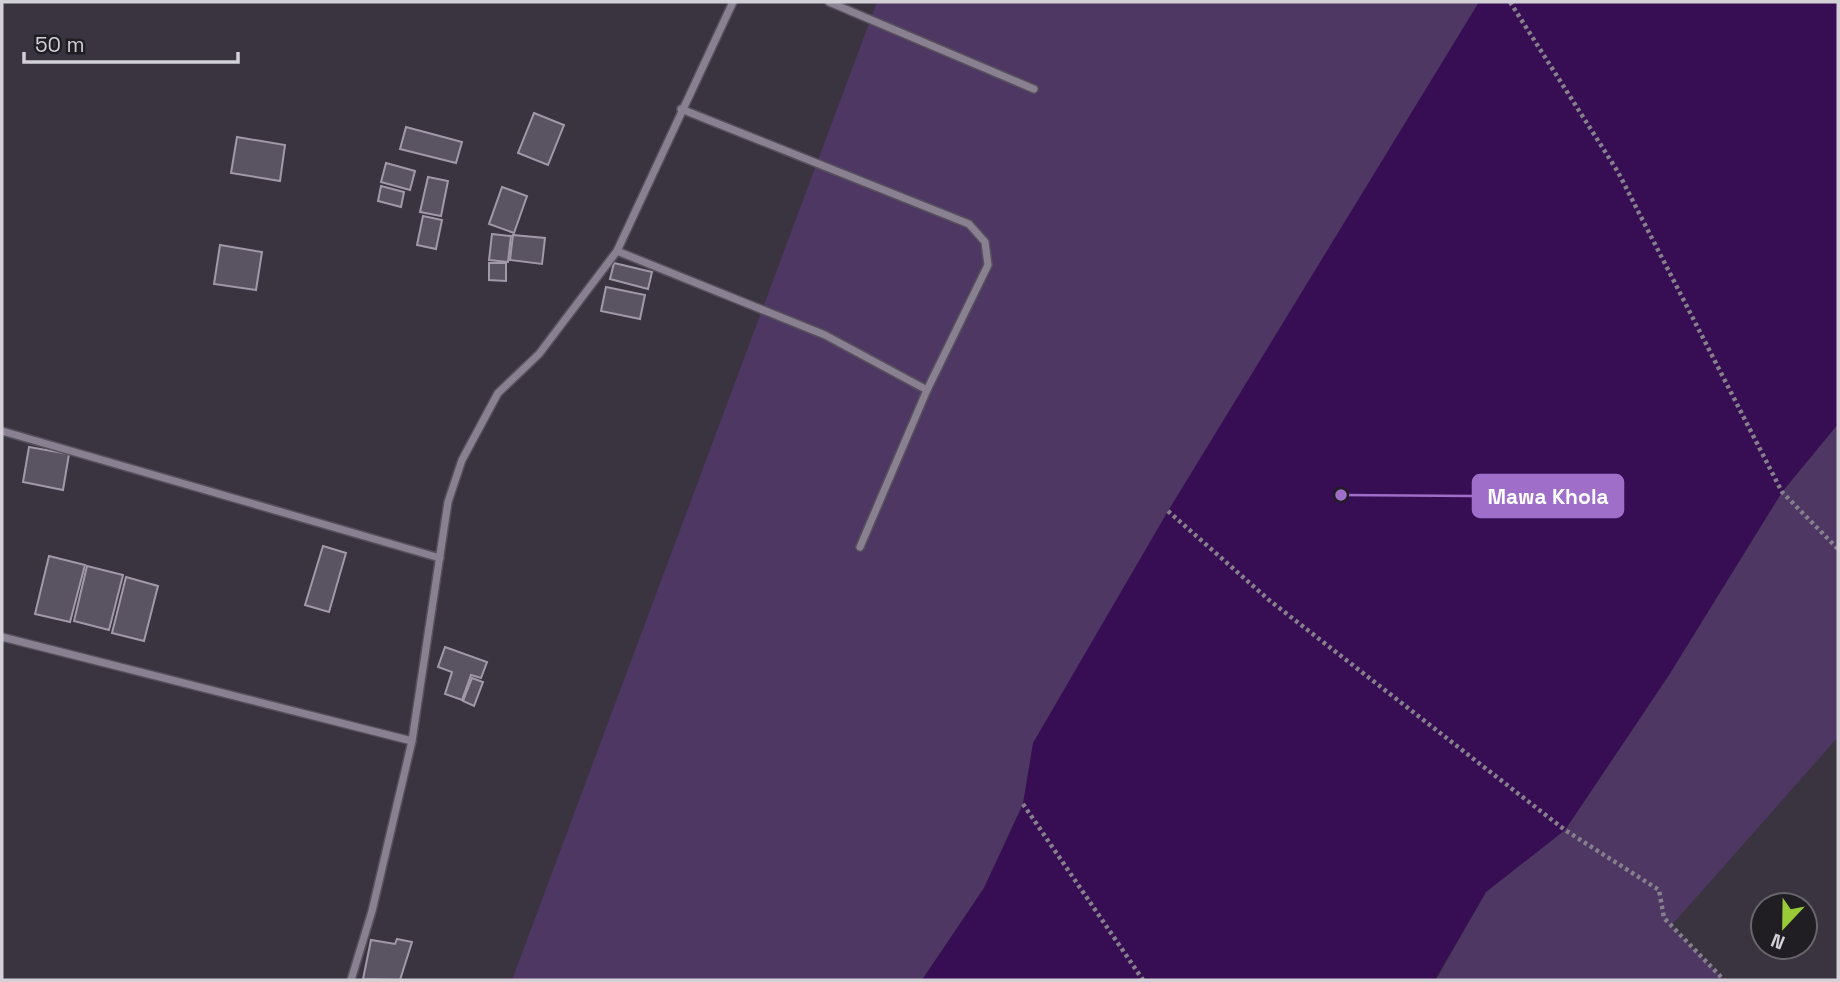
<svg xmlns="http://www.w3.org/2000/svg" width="1840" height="982" font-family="'Space Grotesk',sans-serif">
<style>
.green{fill:#4e3763}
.water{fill:#370e54}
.building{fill:#5a5362;stroke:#a199a9;stroke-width:2}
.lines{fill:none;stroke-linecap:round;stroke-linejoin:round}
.street-casing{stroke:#57515d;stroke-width:10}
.path{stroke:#85808b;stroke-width:4.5;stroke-dasharray:3.5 3.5;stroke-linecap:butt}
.street{stroke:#898191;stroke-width:7}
.leader{fill:none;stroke:#9f6ec9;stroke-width:2.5}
.callout-dot{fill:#9f6ec9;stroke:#201d23;stroke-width:2.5}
.callout{fill:#9f6ec9;stroke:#9f6ec9;stroke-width:2.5}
.callout-label{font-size:21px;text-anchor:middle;font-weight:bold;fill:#fff}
</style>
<rect width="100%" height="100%" fill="#3a3441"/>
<g class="green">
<path d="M877 2H1479L1034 743 1023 804 984 888 922 980H512Z"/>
<path d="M1838 424V737L1671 926 1724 980H1436L1486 892 1565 830 1669 675 1782 492Z"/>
</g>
<path class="water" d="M1479 2H1838V424L1782 492 1669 675 1565 830 1486 892 1435 980H922L984 888 1023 804 1033 743 1168 511Z"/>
<g class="building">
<path d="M534 113 564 125 548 165 518 153Z"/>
<path d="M406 127 462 142 456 163 400 149Z"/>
<path d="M237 137 285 145 280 181 231 173Z"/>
<path d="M386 163 415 171 410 190 381 182Z"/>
<path d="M428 177 448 181 441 216 420 212Z"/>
<path d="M381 186 404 192 401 207 378 201Z"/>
<path d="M502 187 527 196 514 233 489 224Z"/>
<path d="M423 216 442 220 436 249 417 245Z"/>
<path d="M492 234 511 236 508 262 489 260Z"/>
<path d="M513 235 545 238 542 264 510 260Z"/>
<path d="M220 245 262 252 256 290 214 284Z"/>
<path d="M489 263H506V281L489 280Z"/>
<path d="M614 263 652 272 648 289 610 279Z"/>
<path d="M606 287 645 295 640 319 601 311Z"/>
<path d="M29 447 69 454 63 490 23 482Z"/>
<path d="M323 546 346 553 329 612 305 605Z"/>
<path d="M49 556 85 565 70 622 35 614Z"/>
<path d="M87 566 123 575 109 630 74 621Z"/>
<path d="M126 577 158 586 144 641 112 633Z"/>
<path d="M445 647 487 662 481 678 471 675 462 700 445 694 452 672 438 667Z"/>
<path d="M472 678 483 682 474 706 463 701Z"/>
<path d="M397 939 412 942 400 980 363 979 371 940 395 944Z"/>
</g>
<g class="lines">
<defs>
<g id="street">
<path d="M829 2 1034 89"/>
<path d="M681 109 969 224 985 242 988 265 927 390 860 547"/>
<path d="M617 251 825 335 927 390"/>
<path d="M2 431 440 558"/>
<path d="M2 637 412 741"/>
<path d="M351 980 372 911 412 741 448 502 462 460 498 393 539 354 617 251 733 2"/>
</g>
</defs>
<use href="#street" class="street-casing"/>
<g class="path">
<path d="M1510 2 1618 172 1782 492 1838 549"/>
<path d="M1168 511 1269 600 1565 830 1659 890 1664 918 1724 980"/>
<path d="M1023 804 1143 980"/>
</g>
<use href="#street" class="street"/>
</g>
<path class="leader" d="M1341 495L1473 496"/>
<circle class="callout-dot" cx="1341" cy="495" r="7"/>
<rect class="callout" x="1473" y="475" width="150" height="42" rx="7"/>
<g class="callout-label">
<text x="1548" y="504">Mawa Khola</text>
</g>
<rect width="1840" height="982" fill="none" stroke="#d4d0d8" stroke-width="7"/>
<g transform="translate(1784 926) rotate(202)"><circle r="33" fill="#201d23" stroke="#68656b" stroke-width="2"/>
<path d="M0-5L12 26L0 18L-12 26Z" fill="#98cb37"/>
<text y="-10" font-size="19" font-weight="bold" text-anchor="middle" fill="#d4d0d8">N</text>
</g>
<path d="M24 52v10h214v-10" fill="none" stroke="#d4d0d8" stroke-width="3.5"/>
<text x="35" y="52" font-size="21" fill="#d4d0d8" stroke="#201d23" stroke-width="5" paint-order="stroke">50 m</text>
</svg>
